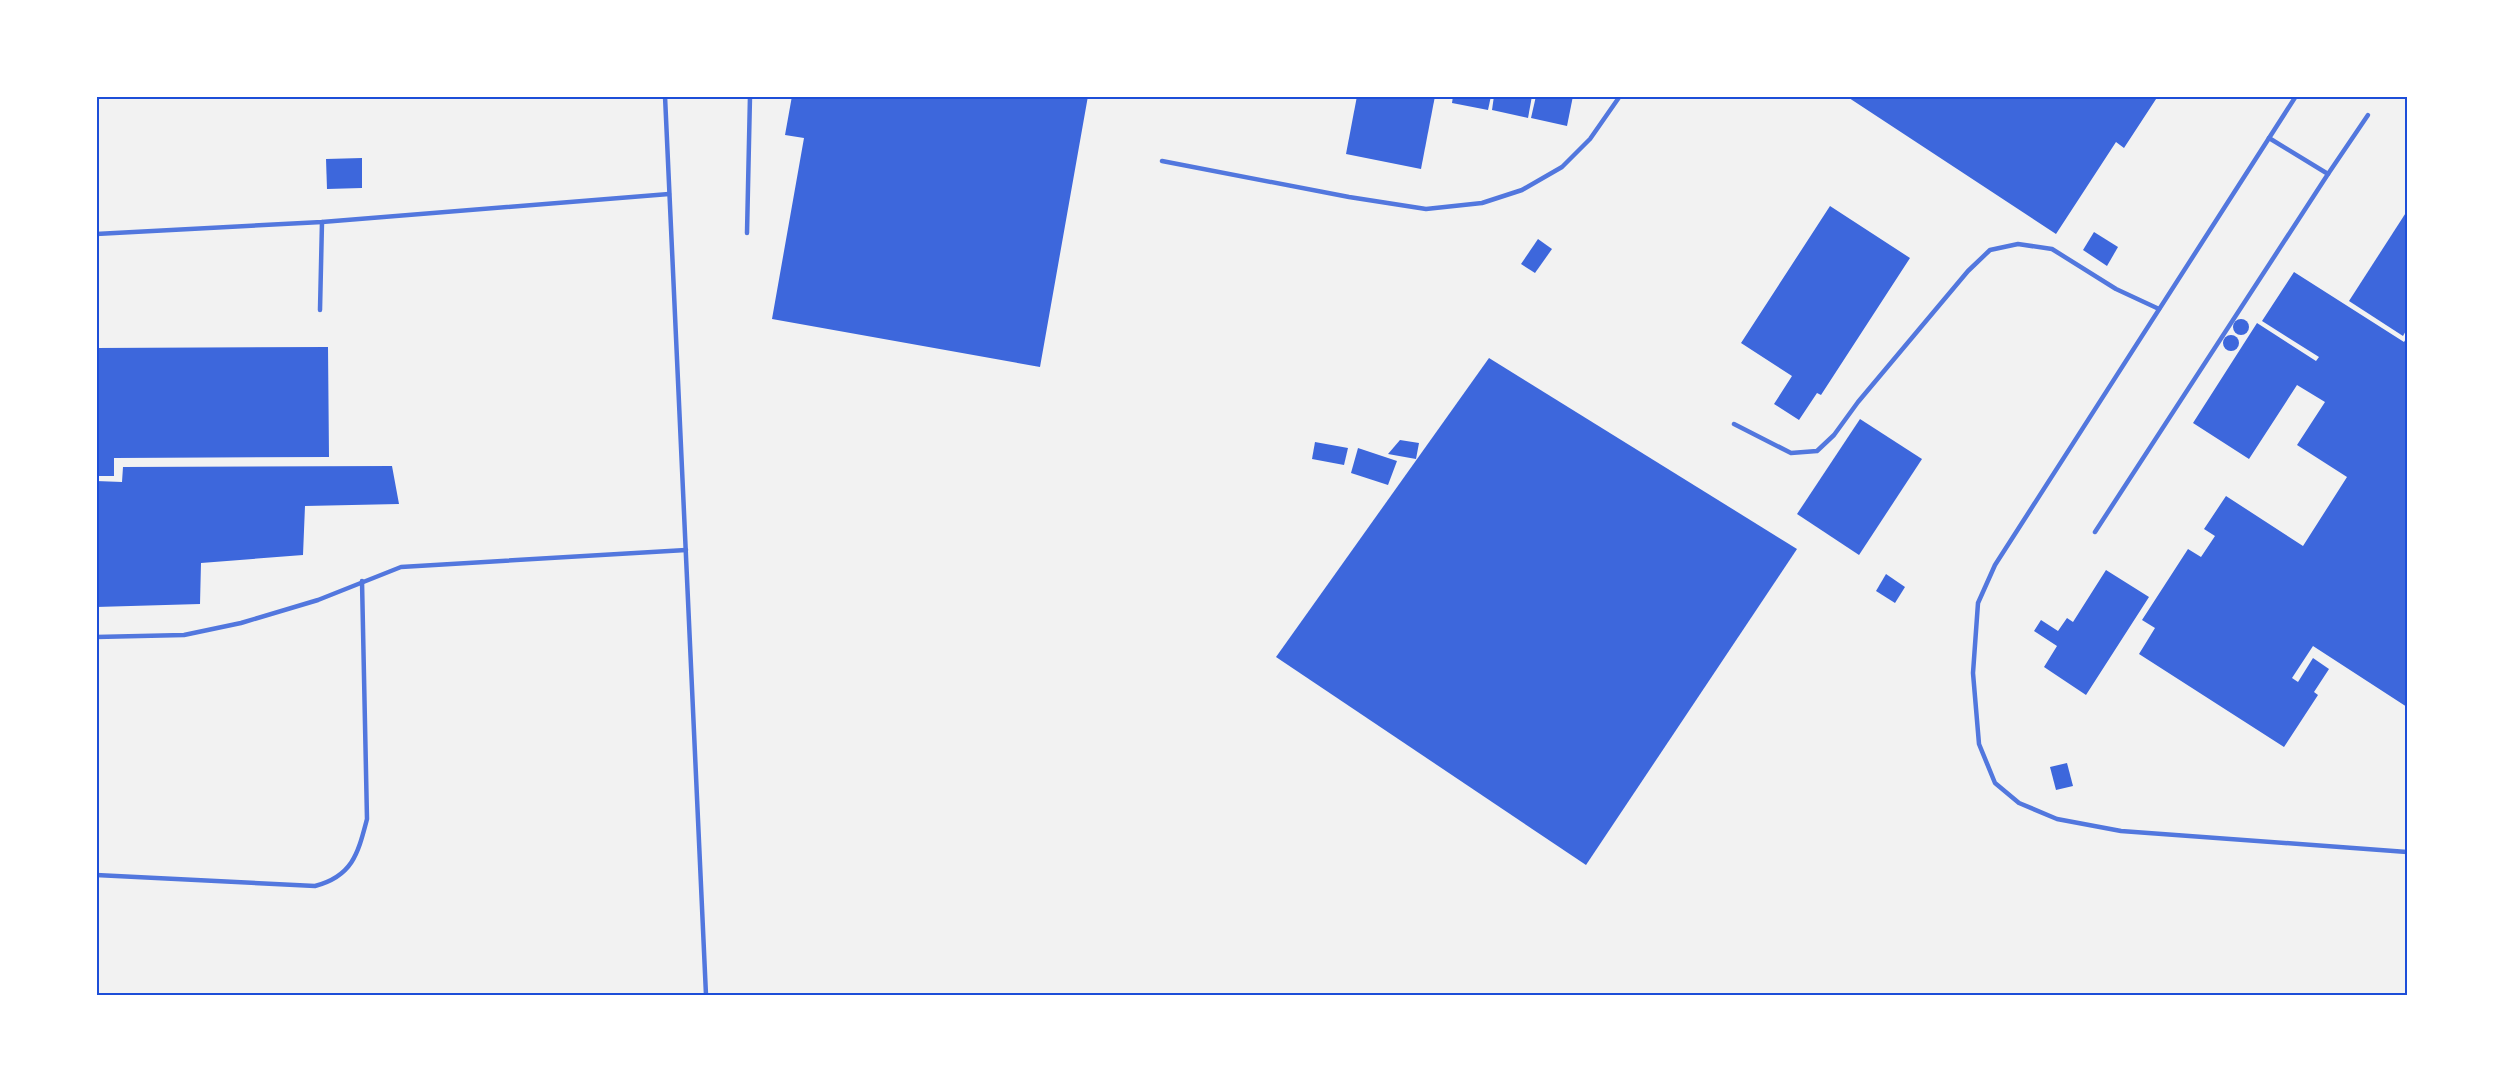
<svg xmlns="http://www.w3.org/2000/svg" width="2503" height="1091" font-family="'Sofia Sans Condensed',sans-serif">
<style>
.building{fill:#3d67dc}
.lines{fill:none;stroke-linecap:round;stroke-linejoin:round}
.service{stroke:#5277de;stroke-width:4.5}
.neatline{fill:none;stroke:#1d4ed8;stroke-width:2}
</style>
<rect width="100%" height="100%" fill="#f2f2f2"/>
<g class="building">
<path d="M792 96H1088L1040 367 772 319 804 138 785 135Z"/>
<path d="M1357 96H1435L1421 169 1346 154Z"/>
<path d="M1453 96H1491L1488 110 1452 103Z"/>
<path d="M1494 96H1532L1528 118 1492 110Z"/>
<path d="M1536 96H1573L1567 126 1531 118Z"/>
<path d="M1846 96H2158L2124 148 2116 142 2056 234Z"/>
<path d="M362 158V188L327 189 326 159Z"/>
<path d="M1830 206 1910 258 1821 395 1817 393 1799 420 1774 404 1792 376 1741 343Z"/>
<path d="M2407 211V329L2403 336 2349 301Z"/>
<path d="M2094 232 2118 247 2107 266 2083 250Z"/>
<path d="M1538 239 1552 249 1535 273 1521 264Z"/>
<path d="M2294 272 2404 342 2407 337V707L2313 646 2292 678 2298 682 2313 658 2329 669 2314 692 2318 695 2284 747 2139 654 2155 628 2142 620 2188 549 2201 557 2215 536 2204 529 2226 496 2303 546 2347 477 2297 445 2325 402 2297 385 2249 459 2193 423 2257 323 2316 361 2319 357 2262 321Z"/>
<circle cx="2241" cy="327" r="8"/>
<circle cx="2231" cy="343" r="8"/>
<path d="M328 347 329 457 114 458V476H96V348Z"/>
<path d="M1489 358 1797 549 1586 865 1276 657Z"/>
<path d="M1860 419 1922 459 1859 555 1797 514Z"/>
<path d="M1400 440 1419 443 1416 459 1388 454Z"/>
<path d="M1315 442 1348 448 1344 465 1312 459Z"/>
<path d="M1358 448 1397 461 1388 485 1351 473Z"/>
<path d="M392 466 399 504 305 506 303 555 201 563 200 604 96 607V481L122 482 123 467Z"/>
<path d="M2106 570 2149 597 2086 695 2044 667 2057 646 2034 631 2041 620 2058 631 2067 618 2073 622Z"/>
<path d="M1886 574 1905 587 1895 603 1876 591Z"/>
<path d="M2067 763 2073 786 2056 790 2050 767Z"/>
</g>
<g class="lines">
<g class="service">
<path d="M665 96 706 995"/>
<path d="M2296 96 1995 565 1978 603 1973 673 1979 744 1995 783 2019 803 2057 819 2121 831 2407 852"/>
<path d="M1162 161 1349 197 1426 209 1482 203 1522 190 1562 167 1590 139 1620 96"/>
<path d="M2328 174 2368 115"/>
<path d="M747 233 750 96"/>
<path d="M96 234 322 222 669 194"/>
<path d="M320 310 322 222"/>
<path d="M1734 424 1791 453 1817 451 1834 435 1858 402 1968 271 1990 250 2018 244 2052 249 2116 289 2159 309"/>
<path d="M2095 532 2328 174 2269 138"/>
<path d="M96 637 184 635 241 623 318 600 401 567 686 550"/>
<path d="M96 875 315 886C353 876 358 853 367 819L362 581"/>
</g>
</g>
<rect width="2503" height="1091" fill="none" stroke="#ffffff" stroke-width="195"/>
<rect x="98" y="98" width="2308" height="896" class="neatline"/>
</svg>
